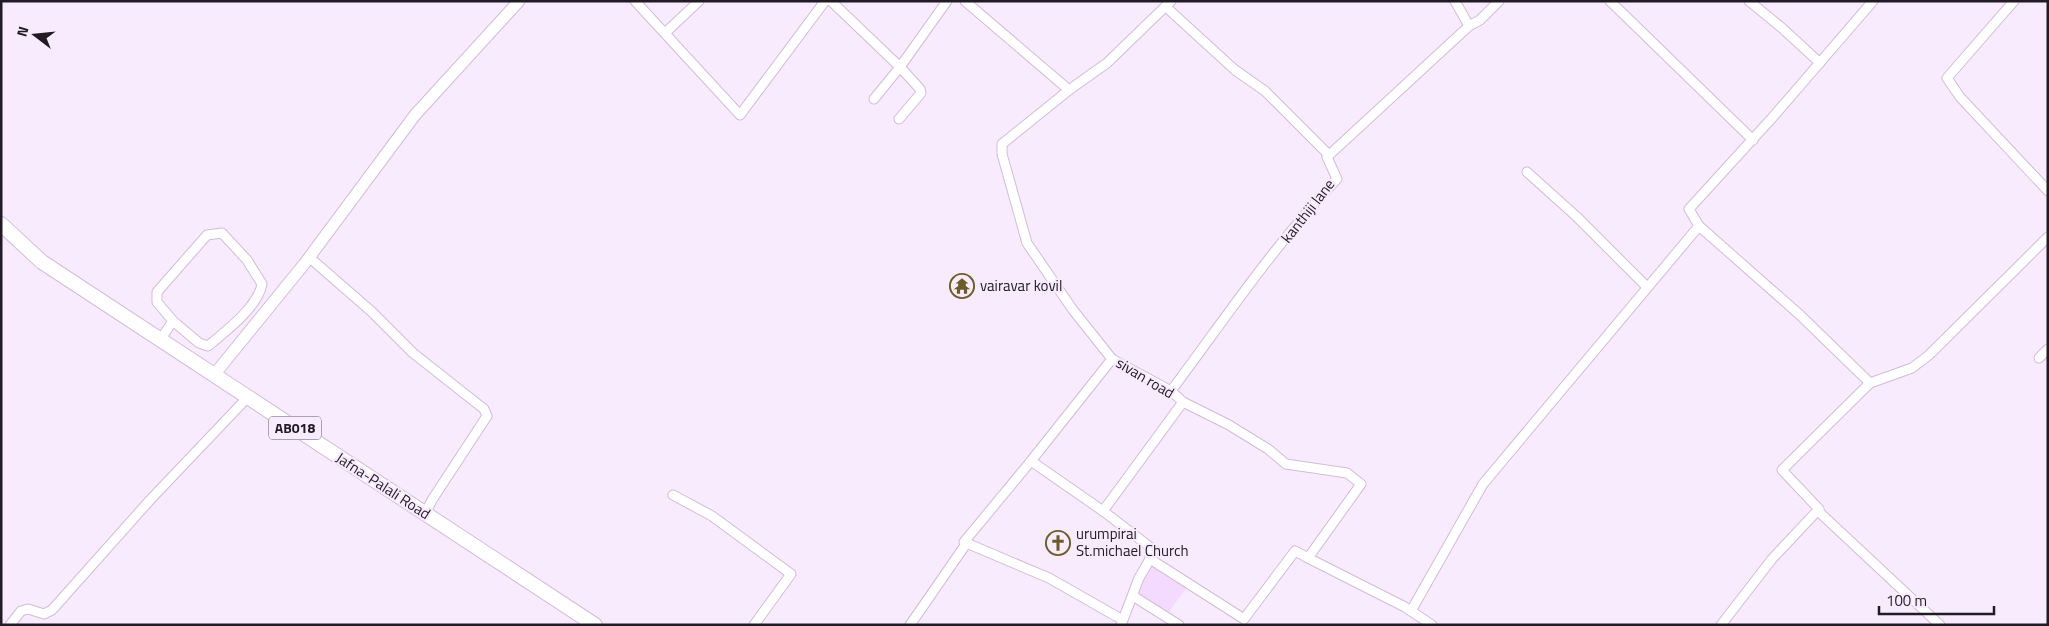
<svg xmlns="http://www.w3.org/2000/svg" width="2049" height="626" font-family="'Titillium Web',sans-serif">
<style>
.built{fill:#f5daff}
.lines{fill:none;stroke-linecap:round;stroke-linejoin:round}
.minor-casing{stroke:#d1bcda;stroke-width:11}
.tertiary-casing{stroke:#d1bcda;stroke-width:13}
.primary-casing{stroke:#d1bcda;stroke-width:16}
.minor{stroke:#fff;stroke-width:9}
.tertiary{stroke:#fff;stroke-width:11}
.primary{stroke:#fff;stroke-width:14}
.labels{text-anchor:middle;stroke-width:4.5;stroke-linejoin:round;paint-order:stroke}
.shield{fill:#f8ebfd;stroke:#625966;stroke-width:1}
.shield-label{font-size:14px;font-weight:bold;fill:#221a25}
.street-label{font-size:15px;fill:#221a25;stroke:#f8ebfd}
.poi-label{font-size:15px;fill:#221a25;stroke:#f8ebfd;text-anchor:start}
</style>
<rect width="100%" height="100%" fill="#f8ebfd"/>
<path class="built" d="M1150 559 1190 583 1166 616 1133 596Z"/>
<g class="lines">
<defs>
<g id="minor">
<path d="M635 1 740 115 825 1"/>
<path d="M831 1 900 67 947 1"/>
<path d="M965 1 1069 90 1002 144V154L1027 243 1073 310 1112 359 1171 391 1183 402 1229 425 1268 449 1286 464 1347 473 1361 484 1308 558 1405 607 1432 625"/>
<path d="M1610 1 1753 140"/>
<path d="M1749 1 1782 28 1820 63"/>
<path d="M2014 1 1947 78 1960 97 2048 191"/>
<path d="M1166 7 1235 70 1265 91 1329 155"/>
<path d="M1469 26 1480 20 1499 1"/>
<path d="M665 33 699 1"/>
<path d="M1069 90 1107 63 1171 1"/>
<path d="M874 99 900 67 920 89 921 93 899 119"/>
<path d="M1527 172 1577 217 1647 287"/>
<path d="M1699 226 1800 315 1870 383"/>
<path d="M309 257 372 312 413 353 484 409 487 416 432 500 425 514"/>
<path d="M160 340 173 321 157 302V292L207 235 222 233 247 260 262 284C258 307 226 331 208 346L199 343 173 321"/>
<path d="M2039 358 2048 349"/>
<path d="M1171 391C1224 320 1275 244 1337 179L1327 157 1469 26 1455 1"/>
<path d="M1031 461 1112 359"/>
<path d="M673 495 712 516 791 574 754 625"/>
<path d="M1103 511 1031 461 964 542 1049 578 1121 619"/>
<path d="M1818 511 1940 625"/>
<path d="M1150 559 1244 619 1295 551 1308 558"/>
<path d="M1133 596 1179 625"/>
<path d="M1411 611 1483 484 1699 226 1689 209 1772 118 1873 1"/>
<path d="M10 625 21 611 28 609 44 614 52 610 150 500 248 397"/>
<path d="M910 625 966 544"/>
<path d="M1121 625 1139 578 1150 559V547L1103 511 1183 402"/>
<path d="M1721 625 1772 559 1819 509 1782 470 1870 383 1912 368 1929 355 2048 237"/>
</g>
<path id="tertiary" d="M214 375 305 263 415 115 519 1"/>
<path id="primary" d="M1 224 42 262 595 625"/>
</defs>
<use href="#minor" class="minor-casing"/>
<use href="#tertiary" class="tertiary-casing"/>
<use href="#primary" class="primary-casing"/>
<use href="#minor" class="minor"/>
<use href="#tertiary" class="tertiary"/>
<use href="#primary" class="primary"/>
</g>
<defs>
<symbol id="temple-ring" viewBox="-11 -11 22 22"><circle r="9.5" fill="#f8ebfd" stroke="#6a5d2a" stroke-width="1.5"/><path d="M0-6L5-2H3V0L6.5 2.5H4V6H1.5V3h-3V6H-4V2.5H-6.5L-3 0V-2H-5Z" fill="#6a5d2a"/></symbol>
<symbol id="church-ring" viewBox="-11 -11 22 22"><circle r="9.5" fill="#f8ebfd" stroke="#6a5d2a" stroke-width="1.5"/><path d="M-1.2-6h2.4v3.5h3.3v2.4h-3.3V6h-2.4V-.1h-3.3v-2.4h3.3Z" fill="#6a5d2a"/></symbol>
</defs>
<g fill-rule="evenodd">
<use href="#temple-ring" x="948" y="272" width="28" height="28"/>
<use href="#church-ring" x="1044" y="529" width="28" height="28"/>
</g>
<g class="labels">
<rect class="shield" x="269" y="416.5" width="52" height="23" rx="4"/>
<g class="shield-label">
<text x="295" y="433">AB018</text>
</g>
<g class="street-label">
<text transform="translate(1308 211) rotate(-52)" y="5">kanthiji lane</text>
<text transform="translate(1145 378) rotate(31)" y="5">sivan road</text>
<text transform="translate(383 486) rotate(33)" y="5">Jafna-Palali Road</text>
</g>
<g class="poi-label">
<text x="980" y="291">vairavar kovil</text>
<text x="1076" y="539">urumpirai<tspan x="1076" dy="17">St.michael Church</tspan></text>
</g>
</g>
<rect width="2049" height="626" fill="none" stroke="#221a25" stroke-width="5"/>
<g transform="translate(35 35) rotate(286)" stroke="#f8ebfd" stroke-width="4" paint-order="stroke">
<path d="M0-4L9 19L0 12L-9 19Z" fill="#221a25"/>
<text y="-8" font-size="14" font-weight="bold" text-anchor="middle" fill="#221a25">N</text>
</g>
<path d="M1879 606v8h115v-8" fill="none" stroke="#221a25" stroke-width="2.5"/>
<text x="1886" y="606" font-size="15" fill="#221a25" stroke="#f8ebfd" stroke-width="4" paint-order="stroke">100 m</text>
</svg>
